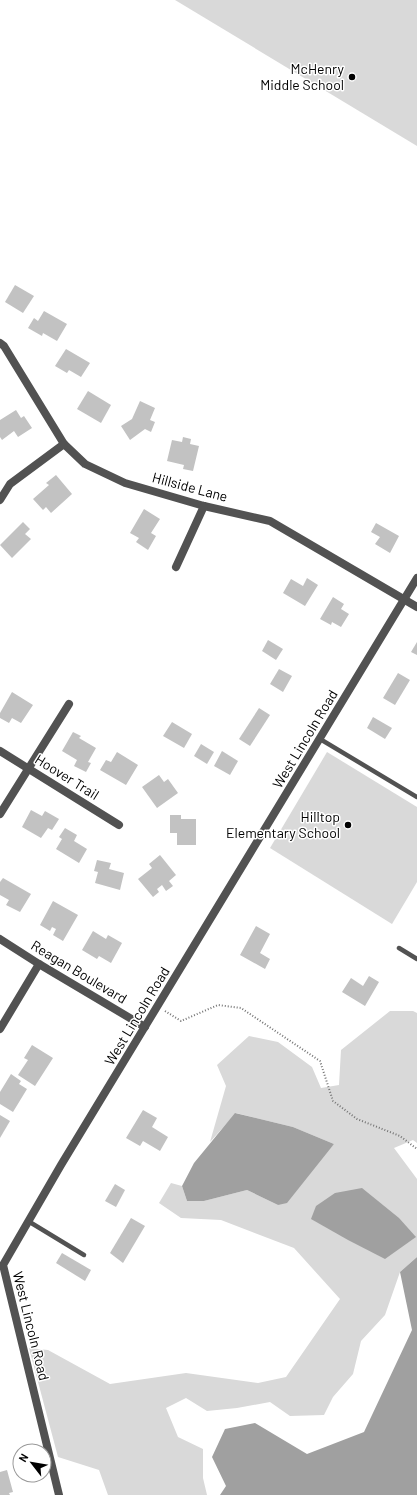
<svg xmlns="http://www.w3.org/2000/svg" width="417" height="1495" font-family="Barlow,sans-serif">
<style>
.green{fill:#d9d9d9}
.water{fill:#a0a0a0}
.building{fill:#c2c2c2}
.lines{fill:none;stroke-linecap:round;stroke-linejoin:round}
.path{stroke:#747474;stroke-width:2;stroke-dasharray:1 2;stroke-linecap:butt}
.service{stroke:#525252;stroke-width:4.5}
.minor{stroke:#525252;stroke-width:8}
.tertiary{stroke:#525252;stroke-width:8}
.poi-dot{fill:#000;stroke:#fff;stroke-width:1.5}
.labels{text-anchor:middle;stroke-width:3;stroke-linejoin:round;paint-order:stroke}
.poi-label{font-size:14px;fill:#000;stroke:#fff;text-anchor:end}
.street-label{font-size:14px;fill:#000;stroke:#fff}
</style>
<rect width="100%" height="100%" fill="#fff"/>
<g class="green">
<path d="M175 0H417V146Z"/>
<path d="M327 752 417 807V882L392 924 270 848Z"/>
<path d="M390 1011H413L417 1013V1143L413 1140 394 1148 417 1179V1257L400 1272 385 1315 361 1341 353 1374 333 1397 324 1415 290 1416 270 1402 237 1408 207 1411 186 1398 166 1408 178 1437 203 1449V1478L207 1495H108L99 1470 58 1457 29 1348 48 1350 110 1384 186 1373 258 1383 286 1377 340 1299 294 1248 221 1220 181 1218 159 1203 171 1183 182 1186 187 1201H204L247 1190 278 1205 334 1144 293 1127 236 1113 210 1142 226 1086 217 1065 249 1036 278 1042 312 1067 321 1088 339 1085 341 1050Z"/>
</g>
<g class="water">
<path d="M235 1113 293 1127 334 1144 287 1203 278 1205 247 1190 204 1201H187L182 1186 194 1163Z"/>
<path d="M362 1188 399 1218 416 1237 385 1259 348 1240 311 1219 316 1206 335 1193Z"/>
<path d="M417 1257V1495H220L226 1486 212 1457 225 1429 255 1423 307 1454 364 1432 412 1330 400 1272Z"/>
</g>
<g class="building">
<path d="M15 285 34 296 23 313 5 302Z"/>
<path d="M44 311 67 324 57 341 43 333 42 336 28 328 34 318 38 321Z"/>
<path d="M66 349 90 363 81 377 69 370 67 373 55 366Z"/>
<path d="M88 391 111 405 101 423 77 409Z"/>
<path d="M140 401 155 408 150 420 155 422 151 432 145 429 130 440 121 426 132 419Z"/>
<path d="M16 410 21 418 24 416 32 428 18 437 14 431 2 440 0 437V420Z"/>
<path d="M183 437 191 439 190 444 199 446 193 471 183 469 184 465 167 461 172 440 182 442Z"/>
<path d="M56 475 72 494 51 513 46 507 43 510 33 499 49 485 46 483Z"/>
<path d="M144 509 160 519 151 533 156 536 148 550 136 542 139 538 130 533Z"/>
<path d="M23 522 30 529 25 534 31 539 12 558 0 545Z"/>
<path d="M376 523 399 536 390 553 375 544 380 537 371 532Z"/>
<path d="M307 578 318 585 305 606 283 593 291 579 303 586Z"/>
<path d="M333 597 344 604 341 609 349 614 341 627 332 622 331 625 320 619Z"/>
<path d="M268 640 283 649 276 660 262 651Z"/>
<path d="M417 642V655L411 652Z"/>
<path d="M279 669 292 676 283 692 270 684Z"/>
<path d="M398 673 410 680 395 705 383 698Z"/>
<path d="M12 692 33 705 21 723 12 718 9 723 0 718V713Z"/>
<path d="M259 708 270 715 250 746 239 739Z"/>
<path d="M373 717 392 728 385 739 367 728Z"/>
<path d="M172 722 192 734 184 748 163 736Z"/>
<path d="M73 732 81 736 79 738 96 748 88 762 91 763 86 772 74 766 77 760 62 751Z"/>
<path d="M201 744 214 752 207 764 194 756Z"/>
<path d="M222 751 238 761 230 775 214 766Z"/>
<path d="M117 752 138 765 126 785 100 770 106 760 111 762Z"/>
<path d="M159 775 164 782 168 779 178 793 157 808 142 787Z"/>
<path d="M31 810 42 816 45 811 59 819 52 830 48 828 41 838 22 827Z"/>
<path d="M170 815H181V819H196V845H177V833H170Z"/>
<path d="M65 828 77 835 74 841 87 849 79 863 56 849 62 839 59 837Z"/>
<path d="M160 855 176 875 169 881 173 886 166 891 162 885 157 889 159 892 153 897 138 879 152 868 149 864Z"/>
<path d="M97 860 111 863 109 869 124 873 120 890 95 883 98 872 94 871Z"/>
<path d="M3 878 31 894 20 912 6 905 9 900 0 895V882Z"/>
<path d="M53 901 78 915 63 941 53 935 56 929 52 927 50 931 40 925Z"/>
<path d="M256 926 270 934 260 953 270 959 265 969 240 955Z"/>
<path d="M93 931 106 939 108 935 122 943 111 963 99 956 97 959 82 950Z"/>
<path d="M369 976 379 982 365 1006 342 992 351 978 363 986Z"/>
<path d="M32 1045 53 1058 35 1086 18 1075 28 1060 24 1058Z"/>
<path d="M11 1074 21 1081 19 1084 27 1089 13 1112 0 1104V1092Z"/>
<path d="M143 1110 157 1118 152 1127 168 1137 160 1151 143 1141 140 1146 126 1138Z"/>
<path d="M0 1115 10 1121 0 1138Z"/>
<path d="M115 1184 125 1190 116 1207 105 1201Z"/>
<path d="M131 1218 145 1226 123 1263 110 1253Z"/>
<path d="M62 1253 91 1270 85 1281 56 1263Z"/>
<path d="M7 1470 13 1492 9 1493 10 1495H0V1472Z"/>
</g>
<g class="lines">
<path class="path" d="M165 1011 181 1021 218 1005 241 1008 320 1061 333 1101 357 1119 400 1136 417 1149"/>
<g class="service">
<path d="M320 739 417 797"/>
<path d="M399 948 417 959"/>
<path d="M28 1221 84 1255"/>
</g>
<g class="minor">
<path d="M0 343 4 346 64 444 85 464 125 483 204 506 270 521 417 607"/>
<path d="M0 500 10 484 64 444"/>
<path d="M176 567 204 506"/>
<path d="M0 751 119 825"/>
<path d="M0 814 69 704"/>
<path d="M0 939 39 964 145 1027"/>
<path d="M0 1029 39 964"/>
</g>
<path class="tertiary" d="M59 1495 3 1265 61 1165 417 578"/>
</g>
<g class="poi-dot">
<circle cx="352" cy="77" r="4"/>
<circle cx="348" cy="825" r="4"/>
</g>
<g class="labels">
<g class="poi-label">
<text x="344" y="74">McHenry<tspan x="344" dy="16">Middle School</tspan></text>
<text x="340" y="822">Hilltop<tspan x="340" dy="16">Elementary School</tspan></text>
</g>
<g class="street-label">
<text transform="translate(190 487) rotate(15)" y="5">Hillside Lane</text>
<text transform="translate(305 739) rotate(-59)" y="5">West Lincoln Road</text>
<text transform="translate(67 777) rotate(32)" y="5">Hoover Trail</text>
<text transform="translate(79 972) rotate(31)" y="5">Reagan Boulevard</text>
<text transform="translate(137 1016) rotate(-59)" y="5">West Lincoln Road</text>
<text transform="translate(31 1326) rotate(76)" y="5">West Lincoln Road</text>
</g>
</g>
<g transform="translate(32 1463) rotate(301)"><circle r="19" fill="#ffffff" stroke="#999999"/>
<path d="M0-3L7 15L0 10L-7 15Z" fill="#000000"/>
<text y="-6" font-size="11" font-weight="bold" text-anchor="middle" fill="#000000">N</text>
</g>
</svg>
